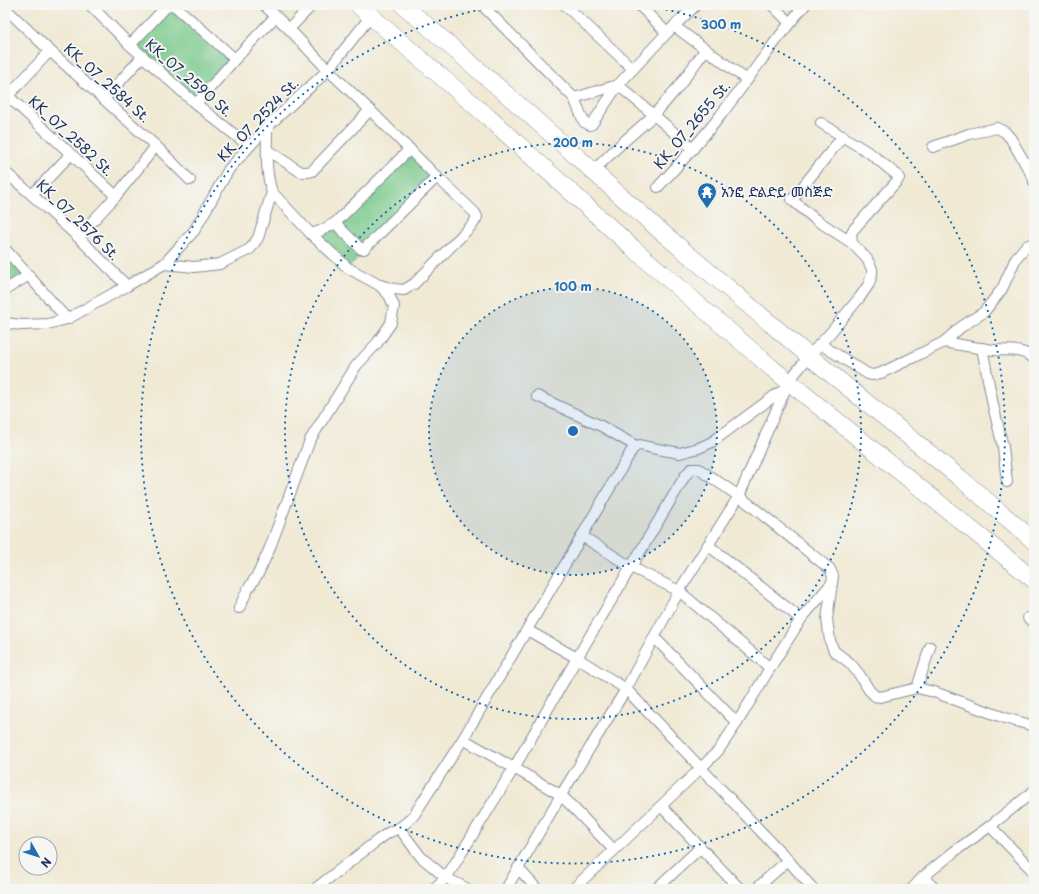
<svg xmlns="http://www.w3.org/2000/svg" width="1039" height="894" font-family="'Playpen Sans','Noto Sans Ethiopic',sans-serif">
<style>
.green{fill:#77c889;stroke:#497c74}
.lines{fill:none;stroke-linecap:round;stroke-linejoin:round}
.minor-casing{stroke:#868c99;stroke-width:12}
.trunk-casing{stroke:#868c99;stroke-width:18}
.minor{stroke:#fff;stroke-width:10}
.trunk{stroke:#fff;stroke-width:17}
.ring{fill:none;stroke:#1f6fb2;stroke-width:2;stroke-dasharray:2 4}
.labels{text-anchor:middle;stroke-width:4;stroke-linejoin:round;paint-order:stroke}
.street-label{font-size:14px;fill:#1b2f5e;stroke:#f6f6f2}
.poi-label{font-size:14px;fill:#1b2f5e;stroke:#f6f6f2;text-anchor:start}
.centre{fill:#1f6fb2;stroke:#f6f6f2;stroke-width:2}
.ring-label{font-size:12px;text-anchor:middle;font-weight:bold;fill:#1f6fb2;stroke:#f6f6f2;stroke-width:4;stroke-linejoin:round;paint-order:stroke}
</style>
<rect width="100%" height="100%" fill="#f6f6f2"/>
<filter id="ink" filterUnits="userSpaceOnUse"><feTurbulence type="fractalNoise" baseFrequency=".025" numOctaves="2"/><feDisplacementMap in="SourceGraphic" scale="8" xChannelSelector="R" yChannelSelector="G"/><feConvolveMatrix kernelMatrix="1 2 1 2 8 2 1 2 1" color-interpolation-filters="sRGB"/></filter>
<filter id="wash" filterUnits="userSpaceOnUse"><feTurbulence type="fractalNoise" baseFrequency=".012" numOctaves="4" result="noise"/><feDisplacementMap in="SourceGraphic" scale="16" xChannelSelector="R" yChannelSelector="G"/><feGaussianBlur stdDeviation="0.9" result="paint"/><feColorMatrix in="noise" values="0 0 0 0 0 0 0 0 0 0 0 0 0 0 0 0 0 1.4 0 .05"/><feComposite in="paint" operator="in"/></filter>
<g filter="url(#wash)">
<rect width="100%" height="100%" fill="#f0e9d4"/>
<g class="green">
<path d="M175 6 235 59 196 104 130 45 166 7Z"/>
<path d="M410 149 438 179 346 270 317 240Z"/>
<path d="M5 249 29 275 5 288Z"/>
</g>
</g>
<g filter="url(#ink)">
<g class="lines">
<defs>
<g id="minor">
<path d="M90 5 130 45 196 104 249 146"/>
<path d="M171 5 175 6 235 59"/>
<path d="M264 5 289 29 328 70 370 110 437 177 475 213 477 217 473 224 414 284 404 290 394 289 380 285"/>
<path d="M482 5 574 98 584 122 590 125 592 124 618 85 667 33 696 5"/>
<path d="M565 5 633 69"/>
<path d="M639 5 667 33"/>
<path d="M772 5 789 22"/>
<path d="M5 8 50 51 156 146 190 180"/>
<path d="M674 26 747 80"/>
<path d="M289 29 312 5"/>
<path d="M130 45 166 7 169 5"/>
<path d="M618 85 654 115 693 149"/>
<path d="M8 96 71 154 116 196"/>
<path d="M574 98 618 85"/>
<path d="M5 99 50 51"/>
<path d="M104 99 143 56"/>
<path d="M196 104 235 59 276 16"/>
<path d="M843 136 792 200 815 219 852 243"/>
<path d="M933 147 969 134 997 128 1005 132 1011 139 1033 177 1034 182"/>
<path d="M267 150 301 172H307L312 171 370 110"/>
<path d="M593 171 621 144 654 115 679 86 706 49"/>
<path d="M5 172 32 195 78 237 127 286"/>
<path d="M658 187C679 164 701 141 720 116 749 79 774 40 805 5"/>
<path d="M32 195 71 154"/>
<path d="M335 223 361 249H364L437 177"/>
<path d="M311 234 320 231 335 223 410 149"/>
<path d="M78 237 116 196 156 146"/>
<path d="M5 249 67 319"/>
<path d="M164 264 194 267 220 264 250 249 258 238 272 192"/>
<path d="M5 290 29 275"/>
<path d="M5 323 22 325 48 324 67 319 127 286 164 264 194 231 229 169 267 127 328 70 371 16"/>
<path d="M944 342C960 345 977 348 994 350 1010 351 1020 348 1034 358"/>
<path d="M820 344 868 374 873 375 881 373 908 360 944 342 961 327 984 312 1002 289 1016 258 1026 246 1034 243"/>
<path d="M982 348 993 405 1003 447 1007 482"/>
<path d="M537 396 601 426 636 446"/>
<path d="M708 545 801 619"/>
<path d="M239 608 248 589 258 574 269 550 310 440 356 366 378 342 391 323 394 306 389 295 379 285 348 268 311 234 272 192C265 172 267 148 267 127"/>
<path d="M1028 618 1034 623"/>
<path d="M527 630 577 658 626 689 788 860 756 889"/>
<path d="M654 637 737 723"/>
<path d="M770 668 801 619 832 583"/>
<path d="M917 688 930 647"/>
<path d="M463 739 561 795 506 889"/>
<path d="M661 806 740 889"/>
<path d="M990 826 1034 791"/>
<path d="M614 850 561 795 626 689 679 591 739 496 789 381 809 356 831 332 860 297 869 284 872 274V269L867 259 852 243 851 235 853 230 897 181 899 178 897 175 871 154 821 123"/>
<path d="M788 860 813 889"/>
<path d="M518 868 537 889"/>
<path d="M923 877 935 889"/>
<path d="M315 889 378 840 388 833 399 828"/>
<path d="M433 889 446 878 514 768 577 658 685 476 691 469H699L739 496 830 569 833 576 827 619 830 641 834 651 850 663 859 674 869 690 875 696 880 697 917 688 934 692 1005 718 1034 726"/>
<path d="M468 889 446 878 421 857 399 828 407 822 414 815 463 739 632 450 636 446 640 445 652 448 680 453 699 448 712 442 777 394 784 390"/>
<path d="M573 889 701 768 718 751 737 723 770 668 679 591 631 567 582 536"/>
<path d="M656 889 700 848"/>
<path d="M912 889 923 877 955 851 990 826 1034 872"/>
</g>
<g id="trunk">
<path d="M358 5 488 117 634 249 773 369 1034 580"/>
<path d="M403 5 513 100 658 229 809 356 960 478 1034 541"/>
</g>
</defs>
<use href="#minor" class="minor-casing"/>
<use href="#trunk" class="trunk-casing"/>
<use href="#minor" class="minor"/>
<use href="#trunk" class="trunk"/>
</g>
</g>
<circle cx="573" cy="431" r="144" fill="#1f6fb2" fill-opacity=".12"/>
<g class="ring">
<circle cx="573" cy="431" r="144"/>
<circle cx="573" cy="431" r="288"/>
<path d="M648 6A432 432 0 1 1 498 6"/>
</g>
<defs>
<symbol id="temple-pin" viewBox="-11 -11 22 30"><path d="M0 17L-7.5 6A9.5 9.5 0 1 1 7.5 6Z" fill="#1f6fb2" stroke="#f6f6f2"/><path d="M0-6L5-2H3V0L6.5 2.5H4V6H1.5V3h-3V6H-4V2.5H-6.5L-3 0V-2H-5Z" fill="#fff"/></symbol>
</defs>
<g fill-rule="evenodd">
<use href="#temple-pin" x="696" y="181" width="22" height="30"/>
</g>
<g class="labels">
<g class="street-label">
<text transform="translate(189 78) rotate(41)" y="5">KK_07_2590 St.</text>
<text transform="translate(107 83) rotate(42)" y="5">KK_07_2584 St.</text>
<text transform="translate(258 120) rotate(-46)" y="5">KK_07_2524 St.</text>
<text transform="translate(692 125) rotate(-50)" y="5">KK_07_2655 St.</text>
<text transform="translate(71 136) rotate(43)" y="5">KK_07_2582 St.</text>
<text transform="translate(78 220) rotate(44)" y="5">KK_07_2576 St.</text>
</g>
<g class="poi-label">
<text x="721" y="197">አንፎ ድልድይ መስጅድ</text>
</g>
</g>
<circle cx="573" cy="431" r="6" class="centre"/>
<g class="ring-label">
<text x="721" y="29">300 m</text>
<text x="573" y="147">200 m</text>
<text x="573" y="291">100 m</text>
</g>
<rect width="1039" height="894" fill="none" stroke="#f6f6f2" stroke-width="20"/>
<g transform="translate(38 856) rotate(129)"><circle r="19" fill="#f6f6f2" stroke="#9ea6b7"/>
<path d="M0-3L7 15L0 10L-7 15Z" fill="#1f6fb2"/>
<text y="-6" font-size="11" font-weight="bold" text-anchor="middle" fill="#1b2f5e">N</text>
</g>
</svg>
